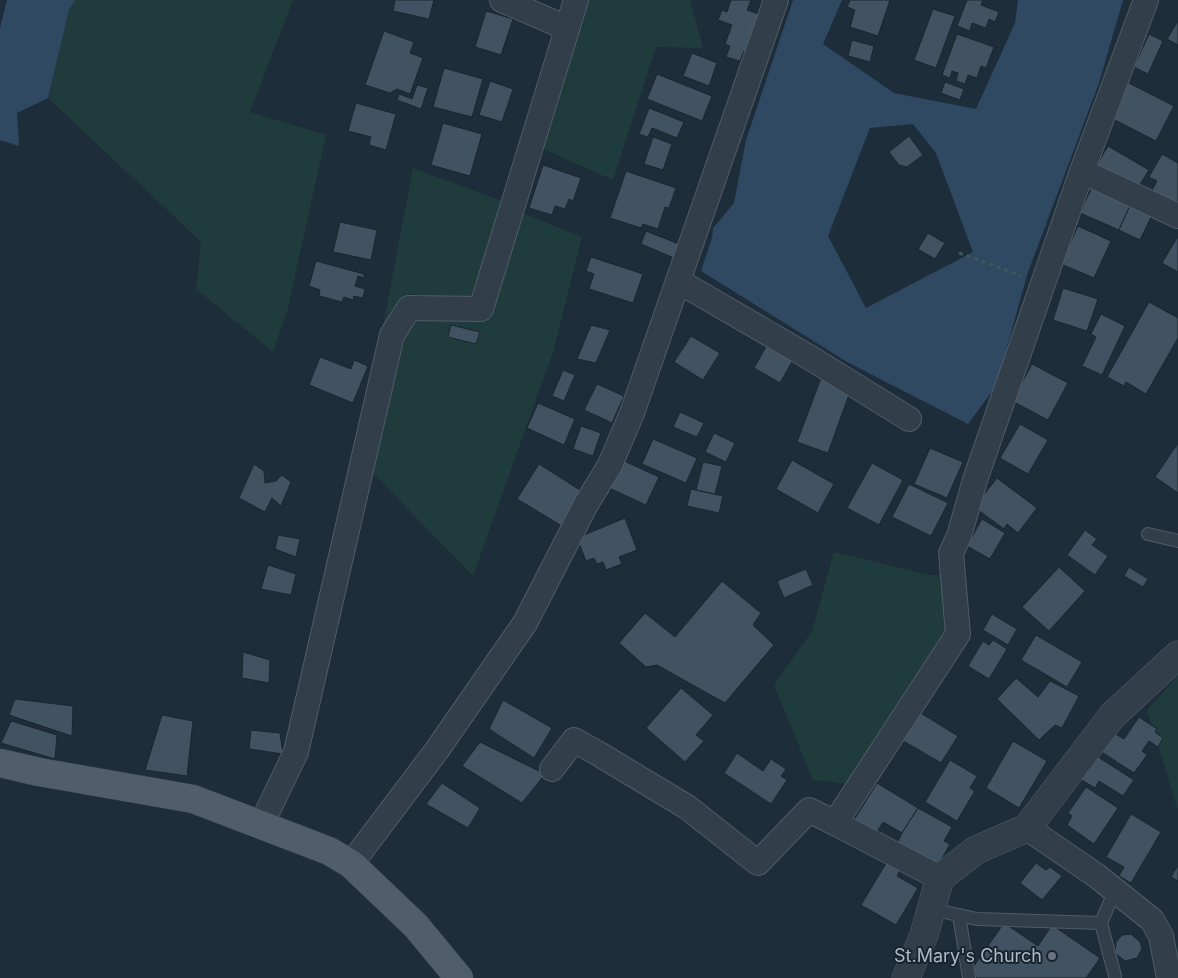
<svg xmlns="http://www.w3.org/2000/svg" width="1178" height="978" font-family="Inter,sans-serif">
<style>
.green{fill:#203b3b}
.water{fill:#2e4961;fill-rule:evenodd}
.building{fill:#415362;stroke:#1a2631}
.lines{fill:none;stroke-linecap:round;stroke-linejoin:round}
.service-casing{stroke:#505c68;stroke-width:14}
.minor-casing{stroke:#505c68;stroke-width:26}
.tertiary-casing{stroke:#505c68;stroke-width:29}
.primary-casing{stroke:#3c4854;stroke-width:29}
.path{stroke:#3e5758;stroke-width:3;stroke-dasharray:4 4;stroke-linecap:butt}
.service{stroke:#323f4a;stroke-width:12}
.minor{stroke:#323f4a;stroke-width:24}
.tertiary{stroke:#323f4a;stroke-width:28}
.primary{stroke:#505e6b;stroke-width:28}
.worship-dot{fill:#6b7280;stroke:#18242f;stroke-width:2}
.labels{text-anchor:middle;stroke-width:4;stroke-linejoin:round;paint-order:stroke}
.poi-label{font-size:18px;fill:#acb9c7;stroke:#18242f;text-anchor:end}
</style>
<rect width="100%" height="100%" fill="#1e2d3a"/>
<g class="green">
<path d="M75 0H293L250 112 326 135 288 308 273 352 196 289 201 242 48 98 69 9Z"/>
<path d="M587 0H690L703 48 656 47 613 180 541 148Z"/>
<path d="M413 168 502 201 470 301 411 294 380 342Z"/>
<path d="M522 213 582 237 554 349 473 576 370 470 410 321 488 319Z"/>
<path d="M834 552 929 575H940L949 632 850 784 813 780 774 685 812 631Z"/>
<path d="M1178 676V810L1147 710Z"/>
</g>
<g class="water">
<path d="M7 0H75L69 10 48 98 17 113 19 146 0 140V28Z"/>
<path d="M793 0H842L823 44 894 93 976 109 1015 23 1018 0H1123L1099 83 1028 272 996 386 968 424 847 362 701 271 712 238 713 228 734 203 746 140ZM913 124 936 153 973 252 866 308 828 236 870 128Z"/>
</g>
<g class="building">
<path d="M395 0H434L429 19 393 11Z"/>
<path d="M731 0H751L747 10 762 15 750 53 744 51 740 61 726 57 730 46 725 44 732 25 718 20 722 10 727 12Z"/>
<path d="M850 0H890L878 36 850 27 855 10 847 7Z"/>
<path d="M967 0H983L981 5 999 12 995 22 989 19 986 28 972 23 970 31 957 26Z"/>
<path d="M933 9 955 16 936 68 914 60Z"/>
<path d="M486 11 513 19 501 55 475 47Z"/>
<path d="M1178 21V45L1167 39Z"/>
<path d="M384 31 414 42 410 53 423 58 410 94 397 89 390 93 365 85Z"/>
<path d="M957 34 994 47 986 68 981 66 977 78 968 75 965 84 956 81 958 73 952 71 950 78 942 75Z"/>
<path d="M1149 34 1163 41 1148 74 1134 67Z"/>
<path d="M852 40 874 46 870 62 848 56Z"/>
<path d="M692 53 717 63 709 86 683 76Z"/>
<path d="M444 68 483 79 472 117 433 107Z"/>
<path d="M657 74 712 96 702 121 647 99Z"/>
<path d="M490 81 513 89 502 122 479 115Z"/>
<path d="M1125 81 1174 106 1156 141 1107 116Z"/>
<path d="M945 82 964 89 960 100 941 93Z"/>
<path d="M417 85 428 88 421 109 397 100 399 94 412 99Z"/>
<path d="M356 103 396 114 386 150 369 145 371 137 348 131Z"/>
<path d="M649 108 684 122 677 138 652 128 648 137 639 134Z"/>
<path d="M443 123 482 134 470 176 431 165Z"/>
<path d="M909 136 923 155 907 167 899 165 889 152Z"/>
<path d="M653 137 672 144 663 170 644 164Z"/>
<path d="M1108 146 1149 170 1136 191 1095 168Z"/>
<path d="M1162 154 1178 163V206L1150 194 1157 181 1149 177Z"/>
<path d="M543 165 581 178 573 201 569 199 565 209 555 206 552 215 529 208Z"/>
<path d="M626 171 676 188 669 208 665 207 658 229 643 224 641 228 610 218Z"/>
<path d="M1093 185 1131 203 1119 230 1080 213Z"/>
<path d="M1131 203 1153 213 1140 240 1119 230Z"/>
<path d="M340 222 377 230 371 260 333 252Z"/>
<path d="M1078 226 1111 241 1094 278 1061 264Z"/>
<path d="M646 231 679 244 674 258 641 244Z"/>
<path d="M928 233 945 243 935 259 918 249Z"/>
<path d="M1178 236V272L1162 263Z"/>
<path d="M591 257 643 274 633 303 589 289 594 274 586 271Z"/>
<path d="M316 261 364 274V278L358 276 355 286 365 289 363 298 354 296 353 300 344 297 342 302 319 296 320 290 309 286Z"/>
<path d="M1063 288 1098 299 1087 331 1053 320Z"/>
<path d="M1149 302 1178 318V338L1146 394 1126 382 1124 386 1107 377Z"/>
<path d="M1101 314 1125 326 1102 375 1082 366 1096 337 1091 334Z"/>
<path d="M451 325 480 332 476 344 448 337Z"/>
<path d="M591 325 610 330 596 363 577 359Z"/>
<path d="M691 336 720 353 703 380 674 362Z"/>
<path d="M767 345 793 360 780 383 754 368Z"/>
<path d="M320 357 351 369 354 360 368 366 353 403 309 385Z"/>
<path d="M1032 364 1068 383 1048 420 1012 401Z"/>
<path d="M563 370 575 375 564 401 552 396Z"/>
<path d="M821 378 851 389 828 453 797 442Z"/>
<path d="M597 384 624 396 612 423 584 410Z"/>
<path d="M538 403 575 419 564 445 527 428Z"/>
<path d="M680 412 704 423 697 437 673 427Z"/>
<path d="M1020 424 1048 440 1028 474 1000 458Z"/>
<path d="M581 426 601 433 593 456 573 449Z"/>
<path d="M714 433 735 443 726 462 705 452Z"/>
<path d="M653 439 697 458 686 483 642 464Z"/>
<path d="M1178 443V493L1155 477Z"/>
<path d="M930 448 963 462 947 498 914 484Z"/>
<path d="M622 460 659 477 646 505 609 488Z"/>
<path d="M792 460 834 484 818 513 776 489Z"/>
<path d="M703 462 722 466 715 494 696 490Z"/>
<path d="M872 463 903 480 879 525 847 508Z"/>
<path d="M254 464 264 471 265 483 276 481 282 475 291 482 281 506 272 498 265 512 239 498Z"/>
<path d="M539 464 583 492 562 526 517 499Z"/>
<path d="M997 478 1037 508 1018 533 1007 524 1004 529 974 507Z"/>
<path d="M909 484 948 503 931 536 892 517Z"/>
<path d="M691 489 723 496 719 513 687 506Z"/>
<path d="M625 518 637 550 619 557 622 564 606 570 603 562 597 564 594 558 586 561 577 538Z"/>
<path d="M982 519 1005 533 990 559 967 546Z"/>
<path d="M1085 530 1097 539 1092 545 1108 556 1095 575 1067 555Z"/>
<path d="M278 535 300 539 296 557 275 549Z"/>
<path d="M268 565 296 574 291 595 261 589Z"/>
<path d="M1059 567 1085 591 1049 631 1022 607Z"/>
<path d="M1129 567 1148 579 1143 587 1124 576Z"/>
<path d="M806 569 813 585 784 598 777 581Z"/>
<path d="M722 581 761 613 753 625 774 645 725 703 657 665 646 667 619 643 645 613 675 637Z"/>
<path d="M992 614 1017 629 1008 645 983 630Z"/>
<path d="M1036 635 1082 662 1067 687 1021 660Z"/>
<path d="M993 640 1007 649 989 679 968 666 983 641 989 645Z"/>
<path d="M243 652 270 660 269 683 242 678Z"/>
<path d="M1016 678 1038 697 1050 681 1079 696 1062 728 1055 725 1039 740 997 699Z"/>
<path d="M681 688 713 715 696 735 704 741 685 762 646 728Z"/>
<path d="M15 699 73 706 72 736 9 715Z"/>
<path d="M503 700 552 728 534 758 489 729Z"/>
<path d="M919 712 958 736 941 763 902 740Z"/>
<path d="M162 715 193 721 187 776 145 770Z"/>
<path d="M1139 717 1157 729 1155 732 1163 738 1158 747 1149 741 1142 751 1147 755 1134 773 1100 751 1112 732 1124 739Z"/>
<path d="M11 721 57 735 55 759 1 743Z"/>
<path d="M251 730 280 733 283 754 249 749Z"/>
<path d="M1013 741 1047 761 1019 808 986 788Z"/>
<path d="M480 742 545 774 522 803 462 766Z"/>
<path d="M737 753 763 771 771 759 786 769 781 776 787 780 771 804 724 773Z"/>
<path d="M1095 755 1134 780 1123 796 1099 781 1095 788 1080 779Z"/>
<path d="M950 760 977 776 970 788 975 791 957 821 925 802Z"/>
<path d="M442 783 480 808 468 828 426 804Z"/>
<path d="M877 783 918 808 902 833 883 822 874 837 852 823Z"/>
<path d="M1086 787 1118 808 1094 844 1067 825 1072 816 1068 813Z"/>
<path d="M918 808 952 827 944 841 950 844 939 864 924 857 895 847 902 833Z"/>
<path d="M1131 814 1161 832 1131 883 1119 876 1124 867 1106 857Z"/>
<path d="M888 860 901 868 897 876 918 888 896 925 861 905Z"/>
<path d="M1036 863 1046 870 1050 867 1062 876 1042 900 1020 883Z"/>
<path d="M1178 865V881L1171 877Z"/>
<path d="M1004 923 1038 946 1052 925 1100 958 1086 978H977L969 973Z"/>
<path d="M1131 934 1140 942 1142 949 1137 958 1125 961 1115 953 1116 942 1122 935Z"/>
</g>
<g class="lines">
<defs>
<g id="service">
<path d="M1148 534 1178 541"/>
<path d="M931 909 977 919 1101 923 1115 890"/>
<path d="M959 915 969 978"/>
<path d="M1101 923 1115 976"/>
</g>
<g id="minor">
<path d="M502 0 567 28"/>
<path d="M1082 171 1178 216"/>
<path d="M678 281 809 357 909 419"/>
<path d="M552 769 574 740 599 754 687 807 758 863 809 810 835 823"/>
<path d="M261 825 296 752 392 335 409 308 481 309 576 0"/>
<path d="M1027 828 1097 876 1152 920 1161 936 1169 978"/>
<path d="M351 864 437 750 525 623 585 506 610 465 632 413 776 0"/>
<path d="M940 878 835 823 958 634 951 553 959 536 975 480 1082 171 1146 0"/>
</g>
<path id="tertiary" d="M906 978 924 935 940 878 976 850 1027 828 1112 716 1178 655"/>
<path id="primary" d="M0 763 39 772 193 799 329 851 351 864 416 926 459 978"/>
</defs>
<use href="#service" class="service-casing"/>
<use href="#minor" class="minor-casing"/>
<use href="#tertiary" class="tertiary-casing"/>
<use href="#primary" class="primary-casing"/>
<path class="path" d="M959 253 1022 276"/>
<use href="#service" class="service"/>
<use href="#minor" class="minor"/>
<use href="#tertiary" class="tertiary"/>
<use href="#primary" class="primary"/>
</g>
<circle class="worship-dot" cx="1052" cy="956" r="5"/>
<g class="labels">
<g class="poi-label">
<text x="1042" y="962">St.Mary's Church</text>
</g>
</g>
</svg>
